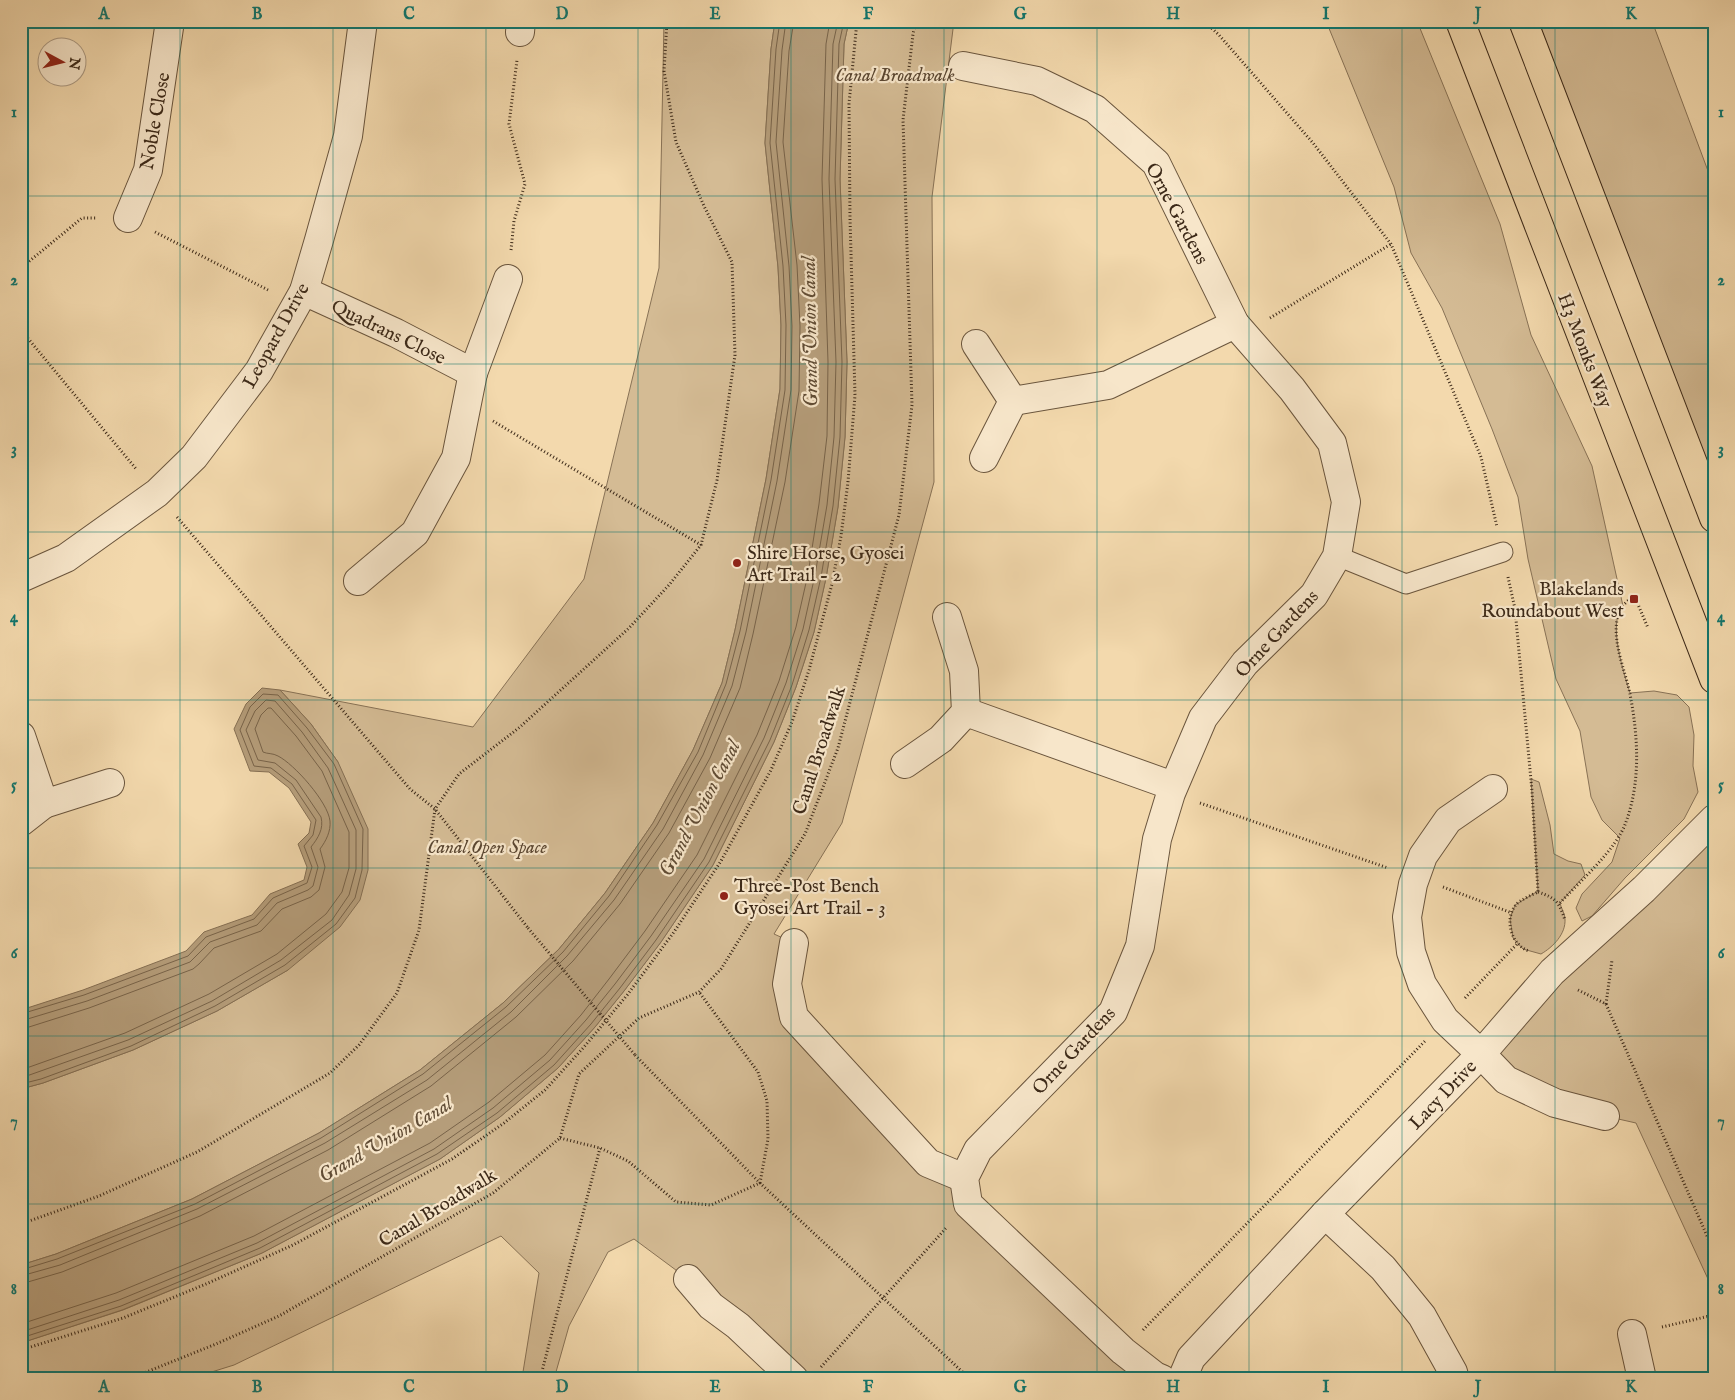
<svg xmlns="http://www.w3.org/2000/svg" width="1735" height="1400" font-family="'IM FELL English',serif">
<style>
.green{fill:#d4bb94;stroke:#887256}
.water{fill:#b59d7a;stroke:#856f53}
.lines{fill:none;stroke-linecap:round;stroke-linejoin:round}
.shore{stroke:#786349;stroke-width:1}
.service-casing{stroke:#6a553d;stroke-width:21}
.minor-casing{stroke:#6a553d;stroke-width:30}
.primary-casing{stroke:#3c2918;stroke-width:30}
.path{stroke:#3c2918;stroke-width:3;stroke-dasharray:1 2.5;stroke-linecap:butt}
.service{stroke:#f7e6ca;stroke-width:19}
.minor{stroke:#f7e6ca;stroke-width:28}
.primary{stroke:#f3d9ad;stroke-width:28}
.path-bridge{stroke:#3c2918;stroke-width:3;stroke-dasharray:1 2.5;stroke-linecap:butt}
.grid{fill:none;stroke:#0f766e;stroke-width:1;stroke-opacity:0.55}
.poi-dot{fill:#8f2418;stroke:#f7e6ca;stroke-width:2}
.labels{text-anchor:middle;stroke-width:4.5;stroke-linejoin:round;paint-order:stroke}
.park-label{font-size:19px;font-style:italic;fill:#5a4631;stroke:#f7e6ca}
.street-label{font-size:19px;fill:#3c2918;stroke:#f7e6ca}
.poi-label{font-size:19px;fill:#3c2918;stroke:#f7e6ca;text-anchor:start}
.water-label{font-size:20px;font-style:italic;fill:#604c35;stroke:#f7e6ca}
.neatline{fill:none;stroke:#0f766e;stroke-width:2}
.grid-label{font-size:16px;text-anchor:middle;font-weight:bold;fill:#0f766e}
</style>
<rect width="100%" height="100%" fill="#f3d9ad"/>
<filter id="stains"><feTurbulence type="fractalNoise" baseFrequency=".004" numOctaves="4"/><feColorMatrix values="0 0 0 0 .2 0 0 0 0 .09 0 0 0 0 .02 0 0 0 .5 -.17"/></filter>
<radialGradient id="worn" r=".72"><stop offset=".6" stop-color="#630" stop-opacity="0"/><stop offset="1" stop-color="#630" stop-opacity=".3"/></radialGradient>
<g class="green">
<path d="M664 21H775L771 49 765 143 778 267 781 325 780 389 766 479 735 630 722 683 693 750 653 823 605 893 559 949 503 1003 420 1070 319 1133 192 1199 56 1254 21 1265V1089L43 1083 133 1050 217 1011 288 970 338 762 311 724 280 690 473 727 584 579 659 268Z"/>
<path d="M849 21H954L932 197 934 482 842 823 774 934 794 943V1017L968 1204 1151 1379H793L688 1279 634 1239 608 1252 569 1326 554 1379H509L511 1373 523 1372 539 1273 501 1236 234 1365 189 1379H21V1343L123 1310 262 1253 440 1159 500 1117 558 1068 595 1027 624 991 661 942 713 865 774 742 796 687 814 632 826 578 838 507 845 437 847 362 840 179 844 44Z"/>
<path d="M1326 21H1417L1500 224 1531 335 1592 466 1623 606C1607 623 1624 673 1630 693L1654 691 1677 695 1689 707 1694 735 1693 766 1698 792 1684 819 1625 878 1592 916 1582 921 1576 908 1582 894 1612 862 1620 838 1602 820 1591 797 1580 731 1556 679 1528 559 1518 497 1492 429 1442 308 1411 253 1394 187Z"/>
<path d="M1523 21H1652L1714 187V518Z"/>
<path d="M1531 779 1539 782 1550 825 1554 854 1568 861 1581 864 1585 875 1560 903C1561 908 1565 914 1565 919 1566 934 1553 947 1541 954L1523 949 1513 938 1510 919 1515 905 1538 891Z"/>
<path d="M1714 821V1292L1636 1123 1605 1116 1481 1054Z"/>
</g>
<g class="water">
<path d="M775 21H849L844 44 840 179 847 362 845 437 838 507 826 578 814 632 796 687 774 742 713 865 661 942 624 991 595 1027 558 1068 500 1117 440 1159 262 1253 122 1310 21 1343V1265L56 1254 192 1199 319 1133 420 1070 503 1003 559 949 605 893 653 823 693 750 722 683 735 630 766 479 780 389 781 325 778 267 765 143 771 49Z"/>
<path d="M262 688 280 690 311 724 338 762 368 829V870L360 900 340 927 288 970 217 1011 133 1050 43 1083 21 1089V1010L83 990 186 951 204 932 252 915 270 894 304 880 307 867 298 844 309 833 311 822 289 788 269 772 250 771 234 729 246 704Z"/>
</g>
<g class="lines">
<g class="shore">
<path d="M21 1014 84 995 188 956 206 937 254 919 273 898 307 883 312 867 304 846 313 835 316 820 292 784 271 768 254 766 240 730 250 707 263 694 278 695 307 728 334 764 363 829 362 870 355 898 336 924 285 965 215 1006 131 1046 41 1079 21 1084"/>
<path d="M21 1021 87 1001 190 962 210 942 257 925 277 903 308 890 313 886 318 867 311 847C318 838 324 829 321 817L296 780 275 763 258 760 246 730 255 711 266 700 275 701 302 732 328 768 356 830V869L349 895 332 920 281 960 212 1001 128 1040 21 1078"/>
<path d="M21 1028 29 1027 89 1008 193 969 199 964 214 948 261 931 282 909 311 897 319 890 325 867 320 849C326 841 331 831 330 821 328 802 294 764 278 756 273 753 267 754 263 752L255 729 261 715 268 708H271L296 736 322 771 349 832V868L342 892 326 914 277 954 209 994 125 1033 21 1070"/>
<path d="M21 1270 57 1259 195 1204 321 1138 423 1074 506 1007 563 952 609 896 657 825 698 752 726 684 740 631 771 480 785 390 786 325 783 266 770 143 776 49 780 21"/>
<path d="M21 1276 60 1265 197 1209 325 1143 427 1080 511 1012 567 956 614 900 663 829 703 755 732 686 746 632 777 481 791 390 792 326 789 266 776 142 782 50 786 21"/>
<path d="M21 1284 62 1272 200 1216 328 1150 431 1086 516 1017 573 961 620 904 669 833 710 758 740 688 753 634 785 482 799 391 800 326 797 265 783 142 789 51 794 21"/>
<path d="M21 1324 116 1293 254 1236 430 1143 489 1102 545 1055 581 1015 609 979 645 931 697 855 757 735 779 681 796 627 808 574 819 504 827 436 828 362 822 179 826 44 830 21"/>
<path d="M21 1332 119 1300 257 1243 434 1149 493 1108 550 1060 586 1020 615 984 651 936 704 859 764 738 786 683 803 629 815 575 827 505 834 437 836 362 829 179 833 44 838 21"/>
<path d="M21 1338 121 1306 260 1248 437 1154 497 1113 554 1065 591 1024 620 988 656 940 709 862 770 740 792 685 809 630 821 577 833 506 840 437 842 362 835 179 839 44 844 21"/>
</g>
<defs>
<path id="service" d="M1337 556 1406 584 1503 552"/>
<g id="minor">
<path d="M520 32 521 21"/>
<path d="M963 66 1037 81 1095 109 1156 163 1235 324 1292 389 1332 443 1346 502 1337 556 1314 595 1245 663 1203 718 1171 793 1157 839 1140 946 1113 1012 978 1150 964 1178 968 1204 1123 1351 1155 1376 1162 1379"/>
<path d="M128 218 148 170 170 21"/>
<path d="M304 291 396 333 473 373 508 279"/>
<path d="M976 344 1013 401 984 458"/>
<path d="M1013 401 1108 385 1235 324"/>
<path d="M21 578 66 558 157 493 194 457 259 371 304 291 319 240 348 136 363 21"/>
<path d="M358 581 415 533 456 458 473 373"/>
<path d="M966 712 1173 786"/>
<path d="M21 736 44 804 110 783"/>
<path d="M905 764 941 739 966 712 964 671 947 617"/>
<path d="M1493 789 1448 820 1423 856 1413 884 1407 917 1411 952 1422 984 1445 1020 1481 1054 1506 1080 1555 1103 1605 1116"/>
<path d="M21 822 44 804"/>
<path d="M794 943 787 984 794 1017 928 1163 964 1178"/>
<path d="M1325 1214 1383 1268 1422 1316 1453 1372 1455 1379"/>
<path d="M688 1279 711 1306 738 1326 794 1379"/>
<path d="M1632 1334 1642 1379"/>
<path d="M1182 1379 1191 1358 1325 1214 1481 1054 1552 972 1644 889 1714 819"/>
</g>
<g id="primary">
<path d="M1460 21 1714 679"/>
<path d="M1523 21 1714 518"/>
</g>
</defs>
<use href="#service" class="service-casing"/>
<use href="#minor" class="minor-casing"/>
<use href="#primary" class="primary-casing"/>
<g class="path">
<path d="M1204 21 1219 35 1313 143 1391 244 1481 457 1497 527"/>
<path d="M155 232 270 291"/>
<path d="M511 250 514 221 525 184 509 124 517 60"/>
<path d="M21 268 82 218H97"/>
<path d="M1270 318 1391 244"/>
<path d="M21 330 137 470"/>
<path d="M493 421 701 545"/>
<path d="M177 517 410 789 435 809 528 928"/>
<path d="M1508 577 1515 609 1532 791 1538 892C1532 895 1519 900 1515 906 1504 920 1512 946 1529 951"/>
<path d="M1200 803 1388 868"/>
<path d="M1443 887 1512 913"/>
<path d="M1538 892C1556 898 1559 902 1565 920"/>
<path d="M1560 903C1580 881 1617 849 1626 822 1641 781 1638 736 1630 694 1625 669 1610 638 1619 612 1621 606 1629 600 1634 595L1648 628"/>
<path d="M1578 990 1606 1004 1714 1252"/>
<path d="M1465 998 1518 943"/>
<path d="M1606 1004 1612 960"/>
<path d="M635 1055 760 1183 970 1379"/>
<path d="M560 1138 600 1148 628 1161 676 1202 711 1205 760 1183 768 1139 767 1101 758 1072 699 992"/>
<path d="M21 1224 99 1196 197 1152 330 1073 359 1045 397 993 419 930 435 809 459 774 520 727 629 628 669 585 701 545 717 480 735 355 732 262 704 206 676 142 664 71 667 21"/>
<path d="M1662 1327 1714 1315"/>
<path d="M1143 1330 1425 1041"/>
<path d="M21 1350 123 1318 206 1284 293 1245 452 1159 504 1123 545 1090 584 1047 628 994 674 932 721 861 771 770 792 722 809 670 832 584 841 536 848 482 855 395 850 218 849 104 857 21"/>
<path d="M821 1367 947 1227"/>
<path d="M129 1379 216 1344 279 1316 493 1193 560 1138 579 1074 639 1018 699 992 721 969 805 834 838 748 899 515 912 405 903 120 913 34 916 21"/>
<path d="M540 1379 600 1148"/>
<path d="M1096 1379 1102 1372"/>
</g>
<use href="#service" class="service"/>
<use href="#minor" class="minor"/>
<use href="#primary" class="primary"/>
<path class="path-bridge" d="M528 928 635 1055"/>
</g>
<path class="grid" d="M180 21V1379M333 21V1379M486 21V1379M638 21V1379M791 21V1379M944 21V1379M1097 21V1379M1249 21V1379M1402 21V1379M1555 21V1379M21 196H1714M21 364H1714M21 532H1714M21 700H1714M21 868H1714M21 1036H1714M21 1204H1714"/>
<g class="poi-dot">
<circle cx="737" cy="563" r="5"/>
<rect x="1629" y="594" width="10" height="10" rx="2.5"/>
<circle cx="724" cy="896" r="5"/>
</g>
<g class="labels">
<g class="park-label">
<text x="895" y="81">Canal Broadwalk</text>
<text x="487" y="853">Canal Open Space</text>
</g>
<g class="street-label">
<text transform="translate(154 121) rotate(-80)" y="7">Noble Close</text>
<text transform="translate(1178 213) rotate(62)" y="7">Orne Gardens</text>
<text transform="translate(389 331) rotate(26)" y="7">Quadrans Close</text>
<text transform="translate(275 335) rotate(-61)" y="7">Leopard Drive</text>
<text transform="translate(1586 350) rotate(69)" y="7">H3 Monks Way</text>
<text transform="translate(1276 633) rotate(-47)" y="7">Orne Gardens</text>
<text transform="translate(818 750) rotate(-72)" y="7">Canal Broadwalk</text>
<text transform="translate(1073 1050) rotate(-47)" y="7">Orne Gardens</text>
<text transform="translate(1442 1094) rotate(-46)" y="7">Lacy Drive</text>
<text transform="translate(437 1207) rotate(-31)" y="7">Canal Broadwalk</text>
</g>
<g class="poi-label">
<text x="747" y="559">Shire Horse, Gyosei<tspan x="747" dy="22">Art Trail - 2</tspan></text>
<text x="1624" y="595" text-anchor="end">Blakelands<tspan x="1624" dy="22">Roundabout West</tspan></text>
<text x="734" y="892">Three-Post Bench<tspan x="734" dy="22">Gyosei Art Trail - 3</tspan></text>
</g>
<g class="water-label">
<text transform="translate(809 332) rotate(-91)" y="7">Grand Union Canal</text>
<text transform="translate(699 808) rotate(-62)" y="7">Grand Union Canal</text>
<text transform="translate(385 1139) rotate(-30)" y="7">Grand Union Canal</text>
</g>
</g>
<rect width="1735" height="1400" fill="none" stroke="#f3d9ad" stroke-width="55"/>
<g transform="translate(62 62) rotate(97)"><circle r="24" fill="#f7e6ca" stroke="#ac9a83"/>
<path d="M0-4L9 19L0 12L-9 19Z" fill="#8f2418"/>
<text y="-8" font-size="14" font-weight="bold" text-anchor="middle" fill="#3c2918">N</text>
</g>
<rect x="28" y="28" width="1680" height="1344" class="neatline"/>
<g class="grid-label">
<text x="104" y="19">A</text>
<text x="257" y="19">B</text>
<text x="409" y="19">C</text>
<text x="562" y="19">D</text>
<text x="715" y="19">E</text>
<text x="868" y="19">F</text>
<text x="1020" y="19">G</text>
<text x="1173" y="19">H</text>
<text x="1326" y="19">I</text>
<text x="1478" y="19">J</text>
<text x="1631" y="19">K</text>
<text x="14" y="117">1</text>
<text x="1721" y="117">1</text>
<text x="14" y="285">2</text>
<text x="1721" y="285">2</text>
<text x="14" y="454">3</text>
<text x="1721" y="454">3</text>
<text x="14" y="622">4</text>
<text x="1721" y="622">4</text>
<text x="14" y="790">5</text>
<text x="1721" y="790">5</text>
<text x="14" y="958">6</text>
<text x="1721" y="958">6</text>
<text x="14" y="1126">7</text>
<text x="1721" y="1126">7</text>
<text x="14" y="1294">8</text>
<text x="1721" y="1294">8</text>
<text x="104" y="1392">A</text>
<text x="257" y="1392">B</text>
<text x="409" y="1392">C</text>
<text x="562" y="1392">D</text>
<text x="715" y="1392">E</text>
<text x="868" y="1392">F</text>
<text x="1020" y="1392">G</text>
<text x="1173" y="1392">H</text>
<text x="1326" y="1392">I</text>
<text x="1478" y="1392">J</text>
<text x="1631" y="1392">K</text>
</g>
<rect width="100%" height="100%" filter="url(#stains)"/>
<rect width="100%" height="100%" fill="url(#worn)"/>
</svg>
